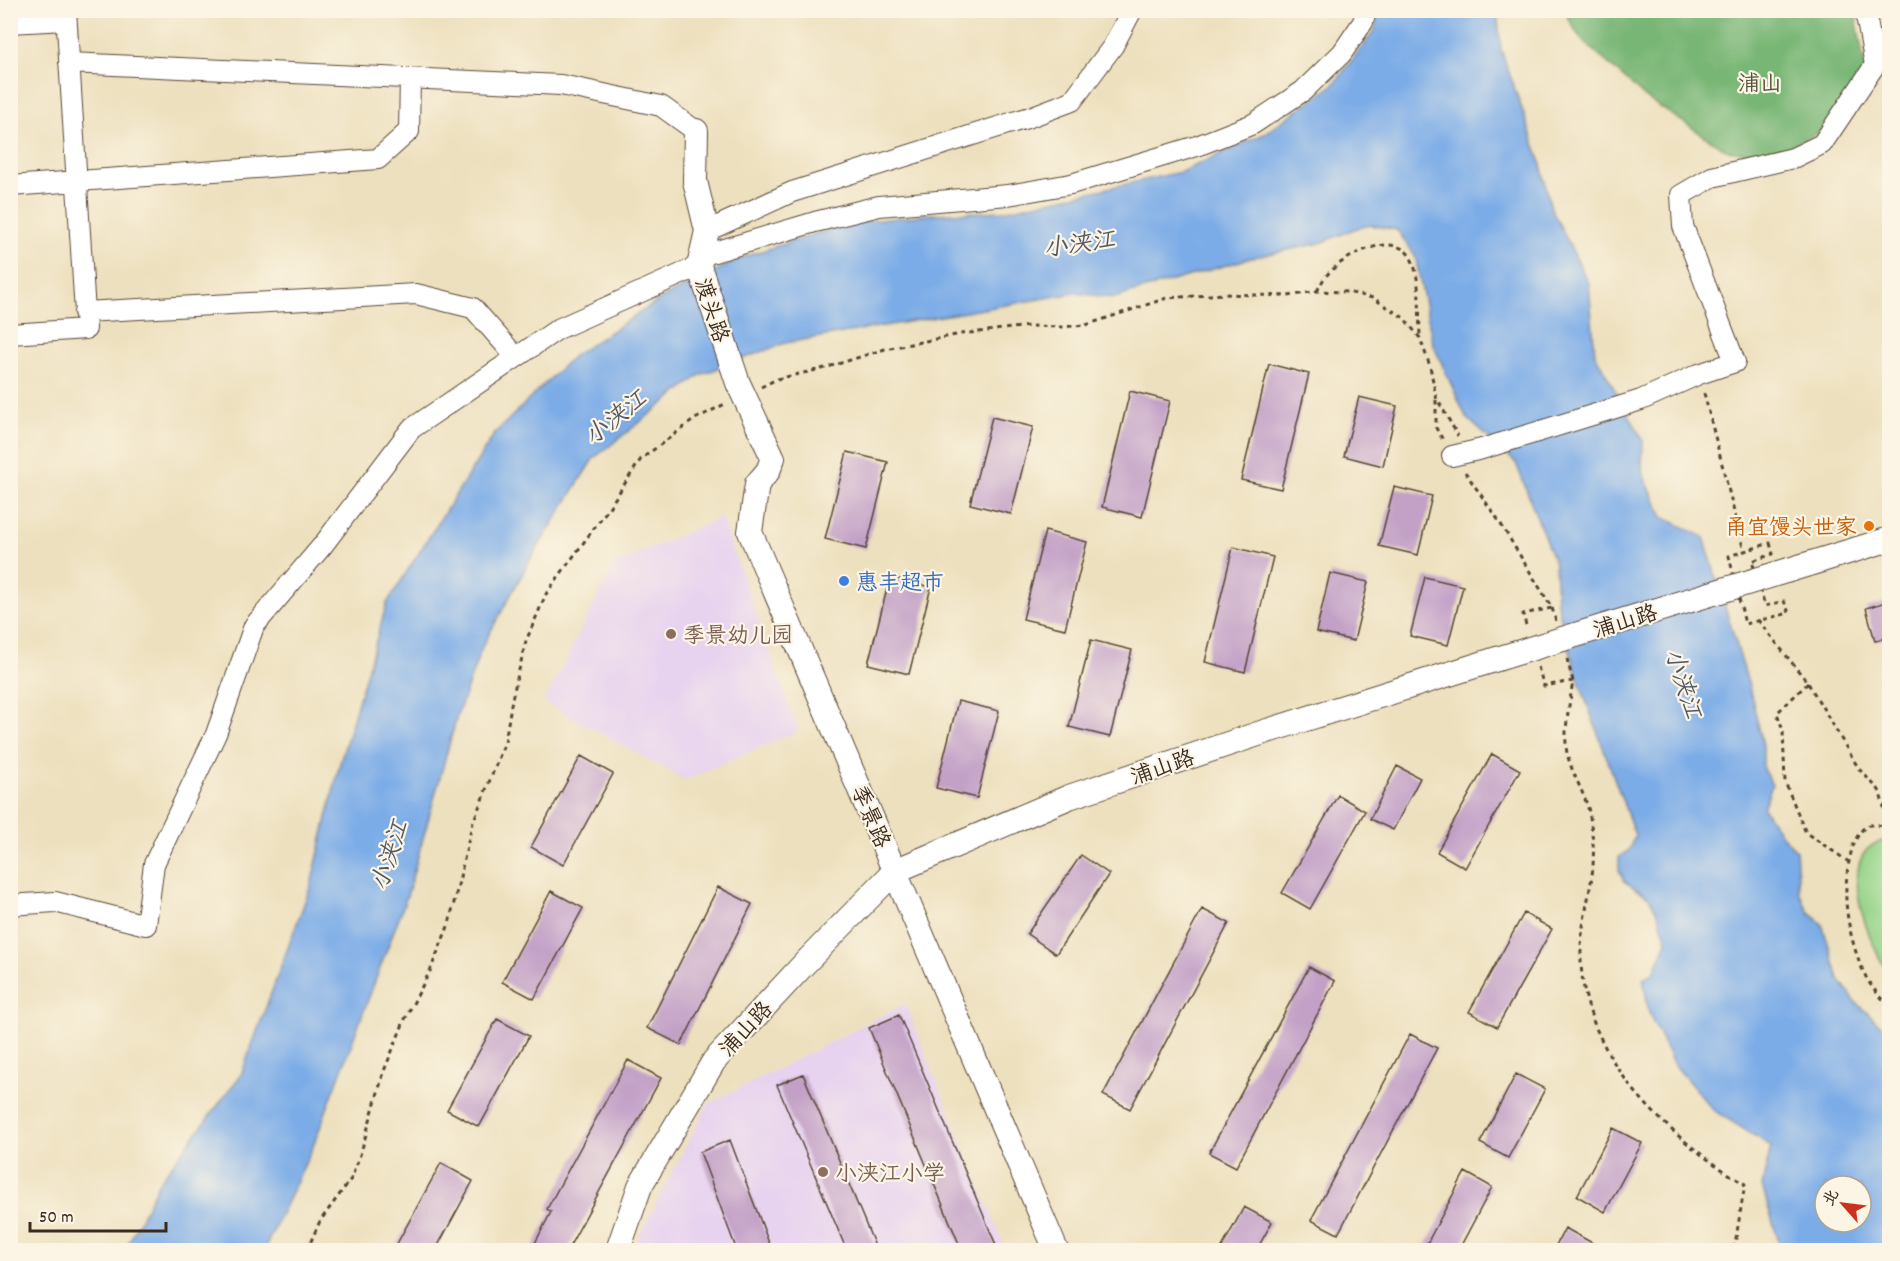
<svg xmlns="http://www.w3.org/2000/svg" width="1900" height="1261" font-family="Dekko,'LXGW WenKai TC',sans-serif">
<rect width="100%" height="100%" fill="#fcf5e5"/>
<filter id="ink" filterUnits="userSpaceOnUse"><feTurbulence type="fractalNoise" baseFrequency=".0167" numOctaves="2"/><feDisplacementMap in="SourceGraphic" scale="12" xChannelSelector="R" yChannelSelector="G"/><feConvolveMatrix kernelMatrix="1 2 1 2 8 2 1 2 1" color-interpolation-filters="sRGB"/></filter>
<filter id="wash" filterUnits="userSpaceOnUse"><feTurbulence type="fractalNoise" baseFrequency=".008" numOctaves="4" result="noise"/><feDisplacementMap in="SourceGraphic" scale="24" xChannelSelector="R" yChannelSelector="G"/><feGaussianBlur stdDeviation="1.35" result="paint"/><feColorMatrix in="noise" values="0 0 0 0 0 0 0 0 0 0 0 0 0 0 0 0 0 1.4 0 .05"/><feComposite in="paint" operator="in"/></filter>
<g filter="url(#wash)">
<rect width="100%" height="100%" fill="#ede0be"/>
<path fill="#e7d2ef" d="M721,517l77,214 -113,49 -141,-78 70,-137z
M905,1004l101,246h-371l2,-10 71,-136z"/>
<path fill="#95d489" stroke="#687f54" stroke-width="1.5" d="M1882,841h7v133c-19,-28 -57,-119 -7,-133z"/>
<path fill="#78b675" stroke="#5a704a" stroke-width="1.5" d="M1564,11h291l11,63 -42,56 -50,25 -48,-5 -80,-52 -66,-60z"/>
<path fill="#7cace7" stroke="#5c6b82" stroke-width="1.5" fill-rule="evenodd" d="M1378,11h119l4,39 39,110 11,48 38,76 6,70 48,86 -1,32 21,45 41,20 45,149 14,59v24l9,16 -9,23 17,25 16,17 3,42 10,20 13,12 17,55 15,21 27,26 8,16v208h-110l1,-4 -18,-60 9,-40 -58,-36 -40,-47 -24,-50 -6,-35 11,-5 13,-32 -8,-25 -10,-19 -24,-15 -6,-12v-13l10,-7 6,-15 -58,-159 -20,-72 -2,-40 -39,-101 -50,-46 -33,-73 -18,-89 -18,-25 -26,-5 -17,4 -33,14 -67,14 -140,41 -39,-5 -290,50 -85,32 -107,84 -60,96 -51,92 -25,69 -50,180 -95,253 -48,101h-139l34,-68 82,-107 70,-190 29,-122 47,-160 108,-170 78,-77 91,-59 82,-41 104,-33 82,-9 71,-3 178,-39 83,-38 70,-50 41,-54zM1825,1186h36v36h-36z"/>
<g id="blocks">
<path fill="#c3a1c7" d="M1269,364l40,10 -28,115 -40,-9z
M1130,391l40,10 -28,116 -40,-10z
M1359,397l38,9 -14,60 -39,-10z
M992,417l41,10 -22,87 -41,-10z
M847,452l41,10 -22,87 -41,-10z
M1394,487l38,9 -14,59 -39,-9z
M1045,531l42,11 -22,87 -42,-10z
M1233,547l40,10 -28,115 -40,-10z
M1330,573l38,9 -14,59 -38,-9z
M890,577l41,10 -22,87 -41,-10z
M1425,577l38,9 -15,59 -38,-9z
M1890,601v36l-15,4 -9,-33z
M1091,640l41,10 -22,87 -41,-10z
M958,701l41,10 -22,87 -41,-10z
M1492,754l28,16 -55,98 -28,-16z
M581,756l32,18 -50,91 -32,-18z
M1397,766l23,12 -27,52 -23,-11z
M1338,795l27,16 -55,98 -28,-16z
M1081,855l28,19 -53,80 -29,-20z
M718,887l34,17 -71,141 -34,-17z
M551,891l32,17 -49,91 -32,-17z
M1202,909l27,14 -99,186 -27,-14z
M1524,913l28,16 -55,98 -28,-15z
M1309,967l26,14 -99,186 -27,-14z
M899,1015l97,230 -12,6h-22l-93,-223z
M497,1019l32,17 -50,91 -32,-17z
M1410,1034l27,14 -99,186 -27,-14z
M628,1060l33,18 -94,173h-36l20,-39 -4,-3z
M803,1074l74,177h-30l-70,-166z
M1516,1074l29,15 -37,69 -28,-15z
M1613,1128l29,15 -37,69 -28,-16z
M730,1140l42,111h-35l-37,-99z
M441,1163l32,18 -38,70h-42z
M1465,1172l27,15 -34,64h-35z
M1244,1207l28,15 -16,29h-36z
M1565,1228l42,23h-54z"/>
</g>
</g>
<g filter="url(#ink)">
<use href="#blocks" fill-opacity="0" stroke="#564536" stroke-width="1.5"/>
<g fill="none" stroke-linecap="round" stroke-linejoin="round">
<g stroke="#564536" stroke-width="22">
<path id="minor" d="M10,23l56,-3
M69,63l492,22 100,21 35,25
M10,186l368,-27 31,-28 1,-53
M707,231l85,-39 238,-75 42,-16 41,-55 19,-36
M701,256l114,-34 64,-16 129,-11 63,-11 126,-38 56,-22 50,-33 39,-38 21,-31 3,-12
M84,312l332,-18 57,14 43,49
M10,334l76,-5 -20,-319
M1452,456l30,-7 159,-49 58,-26 36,-12 -52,-136 -2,-31 31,-18 81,-19 29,-14 53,-79 -10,-55
M10,905l45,-3 91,23 8,-61 62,-130 38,-108 69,-81 88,-116 147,-100 141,-63"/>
</g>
<g stroke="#564536" stroke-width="26">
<path id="tertiary" d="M696,131l-1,50 12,50 -8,35 39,117 35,75 -5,13 -11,13 -7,48 306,718
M1789,570l101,-31
M618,1250l22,-64 74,-125 91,-98 90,-92 174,-74 195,-65 233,-73"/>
</g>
<path stroke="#564536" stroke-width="3" stroke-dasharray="4.5 4.5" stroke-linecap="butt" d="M1317,291c3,-5 6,-12 10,-16 15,-18 68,-47 84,-17 10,19 8,57 9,79
M761,387l16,-8 48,-11 60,-19 76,-15 68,-8 33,1 24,-2 81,-27 57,-4 64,2 29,-5 30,1 26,6 31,20 16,20 10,28 6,31 22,39
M1704,393l40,158
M1436,400v28l7,12
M1465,472l34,49 53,87 -29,6 4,15
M1770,543l3,11 -21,7 13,45 19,-5 5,12 -44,11 -16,-68z
M1552,608l4,13
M1758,620l50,63 51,86 20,21 11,38
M1567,659l6,22
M1538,667l6,19 29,-5c-3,21 -11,56 -5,76 5,18 15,34 20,51 3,11 4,25 5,36 3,36 -11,69 -12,104 -4,104 83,187 164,236l-11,66
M1808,683l-31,30 6,17 2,52 21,51 43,29
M1890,828c-8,-2 -16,-5 -23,-2 -18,10 -22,55 -21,74 1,24 9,55 20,77 6,11 14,20 24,29
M307,1250l13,-29 31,-42 10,-27 23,-81 21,-52 25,-48 19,-47 23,-99 33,-83 7,-43 14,-58 20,-47 62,-85 33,-50 54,-40 30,-15"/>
<use href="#minor" stroke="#fff" stroke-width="20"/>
<use href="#tertiary" stroke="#fff" stroke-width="24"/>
<g stroke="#564536" stroke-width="26" stroke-linecap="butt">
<path id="tertiary-bridge" d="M1497,659l292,-89"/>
</g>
<use href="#tertiary-bridge" stroke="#fff" stroke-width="24"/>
</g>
</g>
<circle fill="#e8710a" stroke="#fcf5e5" stroke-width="2" cx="1869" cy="526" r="6"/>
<circle fill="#3f7fe0" stroke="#fcf5e5" stroke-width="2" cx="844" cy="581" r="6"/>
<g fill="#8d6e63" stroke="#fcf5e5" stroke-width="2">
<circle cx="671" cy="634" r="6"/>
<circle cx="823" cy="1172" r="6"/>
</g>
<g text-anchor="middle" stroke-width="4.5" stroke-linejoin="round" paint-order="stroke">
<g font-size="22" fill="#525439" stroke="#fcf5e5">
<text x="1760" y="90">浦山</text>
</g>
<g font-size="22" fill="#3b2a1e" stroke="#fcf5e5">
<text transform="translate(713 310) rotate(72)" y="8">渡头路</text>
<text transform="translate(1625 620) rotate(-17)" y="8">浦山路</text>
<text transform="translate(1162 766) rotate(-19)" y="8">浦山路</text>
<text transform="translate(872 816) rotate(67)" y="8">季景路</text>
<text transform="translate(745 1028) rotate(-47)" y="8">浦山路</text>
</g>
<g font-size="22" fill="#c56008" stroke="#fcf5e5" text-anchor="end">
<text x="1857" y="534">甬宜馒头世家</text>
</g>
<g font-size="22" fill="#366cbe" stroke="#fcf5e5" text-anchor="start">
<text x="856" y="589">惠丰超市</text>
</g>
<g font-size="22" fill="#785e54" stroke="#fcf5e5" text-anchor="start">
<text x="683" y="642">季景幼儿园</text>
<text x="835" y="1180">小浃江小学</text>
</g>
<g font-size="24" font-style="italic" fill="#525864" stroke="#fcf5e5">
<text transform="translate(1079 243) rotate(-8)" y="8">小浃江</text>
<text transform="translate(615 417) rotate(-39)" y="8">小浃江</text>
<text transform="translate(1684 683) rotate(72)" y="8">小浃江</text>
<text transform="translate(389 855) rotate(-72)" y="8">小浃江</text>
</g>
</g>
<rect width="1900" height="1261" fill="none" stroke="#fcf5e5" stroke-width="36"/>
<g transform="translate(1843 1204) rotate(298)"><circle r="28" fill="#fcf5e5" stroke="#afa495" stroke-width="1.5"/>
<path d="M0-4.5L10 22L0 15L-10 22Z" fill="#c8321e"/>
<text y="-9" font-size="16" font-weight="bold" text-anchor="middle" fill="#3b2a1e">北</text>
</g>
<path d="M30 1222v9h136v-9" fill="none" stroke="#3b2a1e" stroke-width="3"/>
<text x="39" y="1222" font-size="18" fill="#3b2a1e" stroke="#fcf5e5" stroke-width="4.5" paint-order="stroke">50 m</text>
</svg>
